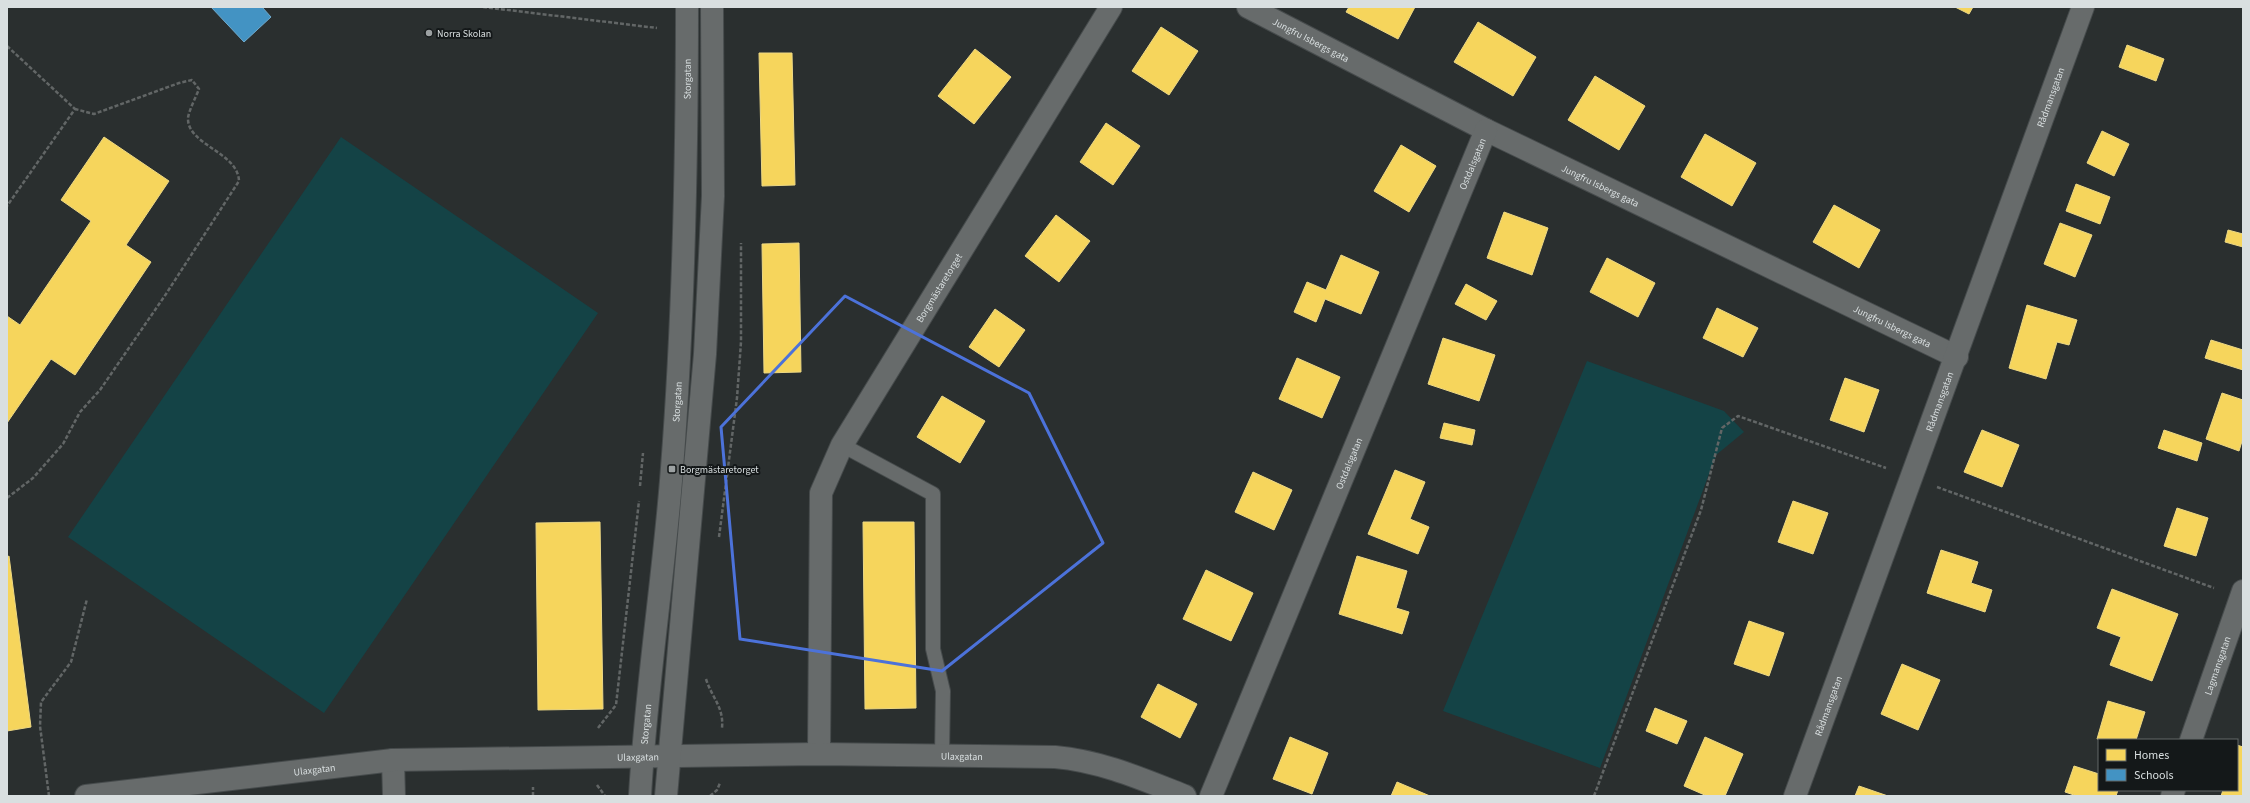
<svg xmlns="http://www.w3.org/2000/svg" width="2250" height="803" font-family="'Source Sans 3',sans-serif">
<rect width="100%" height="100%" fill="#2a2f2f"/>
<path fill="#144346" d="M341,137l257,176 -274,400 -256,-176z
M1587,361l137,50 20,21 -28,23 -116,313 -157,-57z"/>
<path fill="#f6d55c" stroke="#edd884" d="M1349,7h66l-17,32 -52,-27z
M1955,7h18l-4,7z
M1478,22l58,35 -23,39 -59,-34z
M1161,27l37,24 -29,44 -37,-24z
M2127,45l37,14 -8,22 -37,-14z
M975,49l36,28 -37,47 -36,-28z
M759,53h33l3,132 -33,1z
M1595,76l50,30 -26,44 -51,-30z
M1106,123l34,23 -27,39 -33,-23z
M2102,131l27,13 -15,32 -27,-13z
M1705,134l51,29 -24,43 -51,-29z
M104,137l65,44 -43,64 25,17 -76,113 -24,-16 -44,64v-107l13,9 71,-104 -30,-21z
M1401,145l35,21 -27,46 -35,-21z
M2076,184l34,13 -10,27 -34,-13z
M1834,205l46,25 -21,38 -46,-26z
M1504,212l44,16 -16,47 -45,-17z
M1056,215l34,26 -31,41 -34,-26z
M2060,223l32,12 -17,42 -31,-13z
M2228,230l15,4v13l-18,-5z
M799,243l2,129 -37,1 -2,-129z
M1341,255l38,17 -18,42 -36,-15 -9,23 -22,-10 13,-30 19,8z
M1607,258l48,25 -17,34 -48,-25z
M1466,284l31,17 -11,19 -31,-16z
M2027,305l50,15 -8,25 -12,-3 -11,37 -37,-11z
M1717,308l41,20 -15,29 -40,-19z
M995,309l30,21 -26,37 -30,-20z
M1443,338l52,17 -16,46 -51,-17z
M2211,340l32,10v20l-38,-12z
M1297,358l43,19 -18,41 -43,-19z
M1845,378l34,12 -15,42 -34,-12z
M2222,393l21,7v38l-4,13 -33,-12z
M942,396l43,25 -25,42 -43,-26z
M1444,423l31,7 -3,15 -32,-7z
M1982,430l37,15 -17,42 -38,-15z
M2164,430l38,13 -5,18 -39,-13z
M1395,470l30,12 -15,37 19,8 -11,27 -50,-20z
M1253,472l39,18 -18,40 -39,-18z
M1793,501l35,12 -15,41 -35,-12z
M2177,508l31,10 -12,38 -32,-10z
M600,522l3,187 -65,1 -2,-187z
M863,522h51l2,186 -51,1z
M1941,550l37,12 -7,21 21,7 -7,22 -58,-19z
M9,556l22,171 -24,4v-174z
M1357,556l50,15 -11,37 13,4 -7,22 -63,-20z
M1206,570l47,23 -22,48 -48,-22z
M2112,589l66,25 -26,67 -42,-16 11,-28 -24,-9z
M1749,621l35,12 -15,43 -35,-12z
M1902,664l38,16 -22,50 -37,-16z
M1158,684l39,20 -17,34 -39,-21z
M2108,701l37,11 -9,28 -39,-1z
M1655,708l32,13 -10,23 -31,-13z
M1290,737l38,16 -16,41 -39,-15z
M1705,737l38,17 -18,42h-18l-23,-10z
M2237,745l6,2v49h-22l2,-6h14z
M2074,766l25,8v16h19l-2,6h-39l-12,-4z
M1397,782l33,14h-39z
M1859,786l29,10h-33z"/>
<path fill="#4393c3" stroke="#70aacc" d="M211,7h51l9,10 -27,25z"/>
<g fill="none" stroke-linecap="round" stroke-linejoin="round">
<g stroke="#464b4c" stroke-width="16">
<path id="lane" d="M842,445l91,49v155l10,42 -1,64"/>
</g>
<g stroke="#464b4c" stroke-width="24">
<g id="street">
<path id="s1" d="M1248,7l238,123 471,227"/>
<path id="s2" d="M2191,740l52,-149"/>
<path id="s3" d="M819,754l2,-261 21,-48 269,-438"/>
<path d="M393,760l1,36"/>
<path id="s4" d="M86,796l307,-36 426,-6 236,3c46,4 87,22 130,39"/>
<path id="s5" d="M1211,796l275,-666"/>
<path id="s6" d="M1795,796l288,-789"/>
<path d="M2172,796l2,-6"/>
</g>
</g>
<g stroke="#464b4c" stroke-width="24">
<g id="secondary">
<path id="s7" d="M640,796c6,-110 24,-219 32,-328 12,-154 15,-307 15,-461"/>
<path d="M666,796l39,-442 8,-158 -1,-189"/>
</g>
</g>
<path stroke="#626666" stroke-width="2.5" stroke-dasharray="4 2" stroke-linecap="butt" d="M483,7l174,21
M7,46l68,63 -68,97
M640,486l3,-33
M1937,487l277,101
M7,498l26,-20 30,-34 17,-32 20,-22 66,-96 73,-113c-1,-29 -52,-36 -51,-63 1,-8 8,-21 11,-29l-7,-9 -13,3 -85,31 -19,-5
M719,537l18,-139 4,-56v-99
M706,679c6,19 18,28 16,49
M598,728l18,-23 23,-204
M597,785l8,11
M49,796l-9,-70 1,-24 30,-40 16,-63
M533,796v-9
M710,796l7,-6 3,-7
M1594,796l107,-286 21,-82 16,-12 148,52"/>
<use href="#lane" stroke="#676b6b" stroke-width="14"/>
<use href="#street" stroke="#676b6b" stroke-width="22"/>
<use href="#secondary" stroke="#676b6b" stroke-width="22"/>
</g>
<path fill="none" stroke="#4c72da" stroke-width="3" stroke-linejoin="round" d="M845,296l184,97 74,150 -161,128 -202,-32 -19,-212z"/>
<g fill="#9ca1a2" stroke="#141819" stroke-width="1.5">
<circle cx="429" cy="33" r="4"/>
<rect x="668" y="465" width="8" height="8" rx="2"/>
</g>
<g text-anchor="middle" stroke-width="4" stroke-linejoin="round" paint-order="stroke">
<g font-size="10" fill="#d9dfe0" stroke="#141819" text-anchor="start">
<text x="437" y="37">Norra Skolan</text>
<text x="680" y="473">Borgmästaretorget</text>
</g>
<g font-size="10" fill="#d9dfe0" stroke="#141819">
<text dy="4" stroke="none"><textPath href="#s1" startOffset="71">Jungfru Isbergs gata</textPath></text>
<text dy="4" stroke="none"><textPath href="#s7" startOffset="719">Storgatan</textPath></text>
<text dy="4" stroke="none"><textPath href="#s6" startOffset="744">Rådmansgatan</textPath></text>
<text dy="4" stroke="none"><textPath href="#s5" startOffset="684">Ostdalsgatan</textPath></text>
<text dy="4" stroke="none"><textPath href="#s1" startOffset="395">Jungfru Isbergs gata</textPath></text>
<text dy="4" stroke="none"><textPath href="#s3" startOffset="498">Borgmästaretorget</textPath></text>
<text dy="4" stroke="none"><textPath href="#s1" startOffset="719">Jungfru Isbergs gata</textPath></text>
<text dy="4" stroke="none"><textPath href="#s7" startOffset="396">Storgatan</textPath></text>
<text dy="4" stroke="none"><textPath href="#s6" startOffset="420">Rådmansgatan</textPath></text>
<text dy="4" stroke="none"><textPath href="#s5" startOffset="360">Ostdalsgatan</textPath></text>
<text dy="4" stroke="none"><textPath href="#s2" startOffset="79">Lagmansgatan</textPath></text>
<text dy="4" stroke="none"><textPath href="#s6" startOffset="96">Rådmansgatan</textPath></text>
<text dy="4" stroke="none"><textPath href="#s7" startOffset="72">Storgatan</textPath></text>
<text dy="4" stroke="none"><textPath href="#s4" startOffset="878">Ulaxgatan</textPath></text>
<text dy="4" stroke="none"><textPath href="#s4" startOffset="554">Ulaxgatan</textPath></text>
<text dy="4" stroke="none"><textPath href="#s4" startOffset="230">Ulaxgatan</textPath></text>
</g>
</g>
<rect width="2250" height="803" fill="none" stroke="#d9dfe0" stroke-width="16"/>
<rect x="2098" y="739" width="140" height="52" fill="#141819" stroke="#636869"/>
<rect x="2106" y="749" width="20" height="12" fill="#f6d55c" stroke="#636869"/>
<text x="2134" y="759" font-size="12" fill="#d9dfe0">Homes</text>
<rect x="2106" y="769" width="20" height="12" fill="#4393c3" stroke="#636869"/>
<text x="2134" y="779" font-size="12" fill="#d9dfe0">Schools</text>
</svg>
